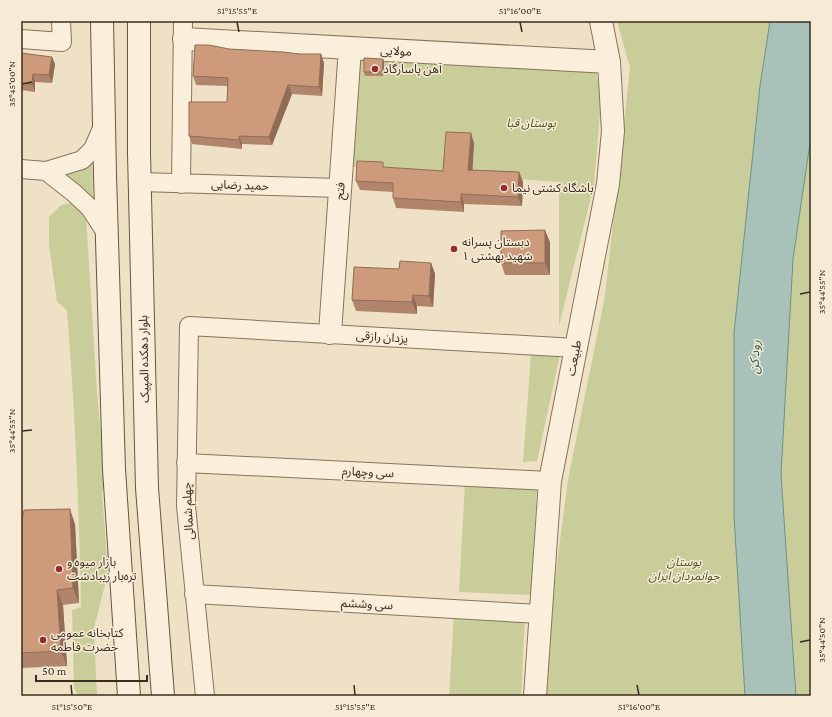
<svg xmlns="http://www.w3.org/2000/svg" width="832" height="717" font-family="'Crimson Pro','Noto Sans Arabic',serif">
<rect width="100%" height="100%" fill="#efe1c6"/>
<path fill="#c9cd9a" d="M617,21h194v675h-265l4,-80 18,-136 37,-184 25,-228z
M356,56l240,13 5,32 -7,84 -35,141v-144l-206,-15z
M92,156l1,44 -7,-8 -28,-18z
M71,203l9,3 6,11 11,175 9,94 -4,6 6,81 -14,55 3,68h-19l-4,-8 -2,-78 9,-3c-2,-99 -6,-198 -14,-297l-10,-8 -8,-57v-28l12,-12z
M531,354l29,1 -23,106 -14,1z
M465,483l72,4 -6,108 -72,-3z
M454,614l71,4 -4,78h-72z"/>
<path fill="#a8c2b9" stroke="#6e9187" d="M770,21h41v115l-18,123 -12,215 15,222h-51l-11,-180v-183l26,-247z"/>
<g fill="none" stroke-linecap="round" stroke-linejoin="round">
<g stroke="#8a735b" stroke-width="20">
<path id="minor" d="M21,39l41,3 -1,-21
M21,169l25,2 36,-11 11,-11 10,-23
M46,171l28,22 16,15 17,26
M140,182l200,6
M181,184l2,-163
M186,463l364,18
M194,594l346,20
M205,696l-19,-190 3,-180 387,22"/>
</g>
<g stroke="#8a735b" stroke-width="24">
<path id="tertiary" d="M184,39l425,23
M330,333l20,-285
M535,696l15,-215 58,-297 5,-53 -4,-69 -8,-41"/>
</g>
<g stroke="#6c543f" stroke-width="24">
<path id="secondary" d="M102,21l3,154 9,294 15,227
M139,21v132l8,335 16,208"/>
</g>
<use href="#minor" stroke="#f9efda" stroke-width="18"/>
<use href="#tertiary" stroke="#f9efda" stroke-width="22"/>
<use href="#secondary" stroke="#f9efda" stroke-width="22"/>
</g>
<path fill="#b0856b" d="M229,49l71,5h21l3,9 -2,33 -30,-2 -20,51 -30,-1v5l-50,-5 -3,-8 38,-34 1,-16 -32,-1 -3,-9z
M21,53l31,4 3,7 -3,19 -17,-1v10l-14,-2z
M383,59l1,4 -1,13h-18l-1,-4z
M474,143l-2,27 47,2 4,10 -1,24 -58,-2v8l-68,-4 -3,-10v-6l-33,-2 -4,-9 29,-13 58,3z
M550,242v33h-45l-4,-12z
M431,263l4,11 -2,33 -16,-1v8l-61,-3 -4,-11z
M21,524h54l4,79 -16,2 4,61 -46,2z"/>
<path fill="#906c57" d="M321,54l3,9 -2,33 -3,-9z
M52,57l3,7 -3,19 -3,-8z
M383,59l1,4 -1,13 -1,-4z
M33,74l2,8v10l-3,-8z
M288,85l4,9 -20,51 -3,-8z
M471,133l3,10 -2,37 -4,-10z
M239,136l3,8v5l-3,-9z
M519,172l4,10 -1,24 -4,-9z
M461,194l3,10v8l-3,-10z
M545,230l5,12v33l-5,-12z
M431,263l4,11 -2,33 -4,-11z
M413,295l4,11v8l-5,-12z
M70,509l5,15 4,79 -6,-15z
M57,590l6,15 4,61 -6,-15z"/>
<path fill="#cd9b7c" stroke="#906c57" d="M195,45h14l20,4 54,3 17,2h21l-2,33 -31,-2 -19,52 -30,-1v4l-50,-4v-34h38l1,-24 -35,-2z
M21,53l31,4 -3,18 -16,-1 -1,10 -11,-1z
M364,58l19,1 -1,13h-18z
M446,132l25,1 -3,37 51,2 -1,25 -57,-3v8l-68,-4v-15l-37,-2 1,-20 26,1v5l60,4z
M545,230v33h-44v-32z
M400,261l31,2 -2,33 -16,-1 -1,7 -60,-2 2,-33 45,2z
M70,509l3,79 -16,2 4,61 -40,2v-129l3,-14z"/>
<path fill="none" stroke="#3b2c1f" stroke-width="1.5" d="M237,22l2,10M520,22l2,10M22,84l10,-2M800,294l10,-2M22,431l10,-1M800,642l10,-2M71,685l1,10M354,685l1,10M637,685l2,10"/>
<g fill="#9a2b30" stroke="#f6ecd6" stroke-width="1.5">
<circle cx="375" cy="69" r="4"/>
<circle cx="504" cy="188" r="4"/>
<circle cx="454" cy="249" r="4"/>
<circle cx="59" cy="569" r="4"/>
<circle cx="43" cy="640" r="4"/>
</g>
<g text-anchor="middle" stroke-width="3" stroke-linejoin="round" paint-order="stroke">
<g font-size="12" fill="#3b2c1f" stroke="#f6ecd6">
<text transform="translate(396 51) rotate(3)" y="4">مولایی</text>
<text transform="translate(240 185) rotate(2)" y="4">حمید رضایی</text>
<text transform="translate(340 191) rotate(-86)" y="4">فتح</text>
<text transform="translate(382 337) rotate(4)" y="4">یزدان رازقی</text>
<text transform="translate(574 358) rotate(-79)" y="4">طبیعت</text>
<text transform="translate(144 359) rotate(-91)" y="4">بلوار دهکده المپیک</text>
<text transform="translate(368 472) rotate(3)" y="4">سی وچهارم</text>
<text transform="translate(188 511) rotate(-93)" y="4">چهلم شمالی</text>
<text transform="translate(367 604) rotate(3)" y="4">سی وششم</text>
</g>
<g font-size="12" fill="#3b2c1f" stroke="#f6ecd6" text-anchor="start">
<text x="383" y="73">آهن پاسارگاد</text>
<text x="512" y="192">باشگاه کشتی نیما</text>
<text x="462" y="246">دبستان پسرانه<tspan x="462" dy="14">شهید بهشتی ۱</tspan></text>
<text x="67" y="566">بازار میوه و<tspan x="67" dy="14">تره‌بار زیبادشت</tspan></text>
<text x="51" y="637">کتابخانه عمومی<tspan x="51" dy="14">حضرت فاطمه</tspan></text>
</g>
<g font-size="12" font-style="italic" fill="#4c5726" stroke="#f6ecd6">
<text x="531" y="127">بوستان قبا</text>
<text x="684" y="566">بوستان<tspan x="684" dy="14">جوانمردان ایران</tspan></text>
</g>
<g font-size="13" font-style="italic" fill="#2f5a56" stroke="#f6ecd6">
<text transform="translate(754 357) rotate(-88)" y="5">رود کن</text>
</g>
</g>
<rect width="832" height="717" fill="none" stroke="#f6ecd6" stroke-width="44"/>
<path d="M36 675v6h111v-6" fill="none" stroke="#3b2c1f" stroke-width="2"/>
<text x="42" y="675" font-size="12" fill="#3b2c1f" stroke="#f6ecd6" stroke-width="3" paint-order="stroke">50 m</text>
<rect x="22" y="22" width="788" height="673" fill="none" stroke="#3b2c1f" stroke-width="1.5"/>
<g font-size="10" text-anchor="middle" fill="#3b2c1f">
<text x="237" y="14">51°15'55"E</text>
<text x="520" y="14">51°16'00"E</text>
<text transform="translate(11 84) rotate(-90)" y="4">35°45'00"N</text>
<text transform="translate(821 292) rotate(-90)" y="4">35°44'55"N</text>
<text transform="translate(11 431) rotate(-90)" y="4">35°44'55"N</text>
<text transform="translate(821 640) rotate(-90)" y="4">35°44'50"N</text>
<text x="72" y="710">51°15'50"E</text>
<text x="355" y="710">51°15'55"E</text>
<text x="639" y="710">51°16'00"E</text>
</g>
</svg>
